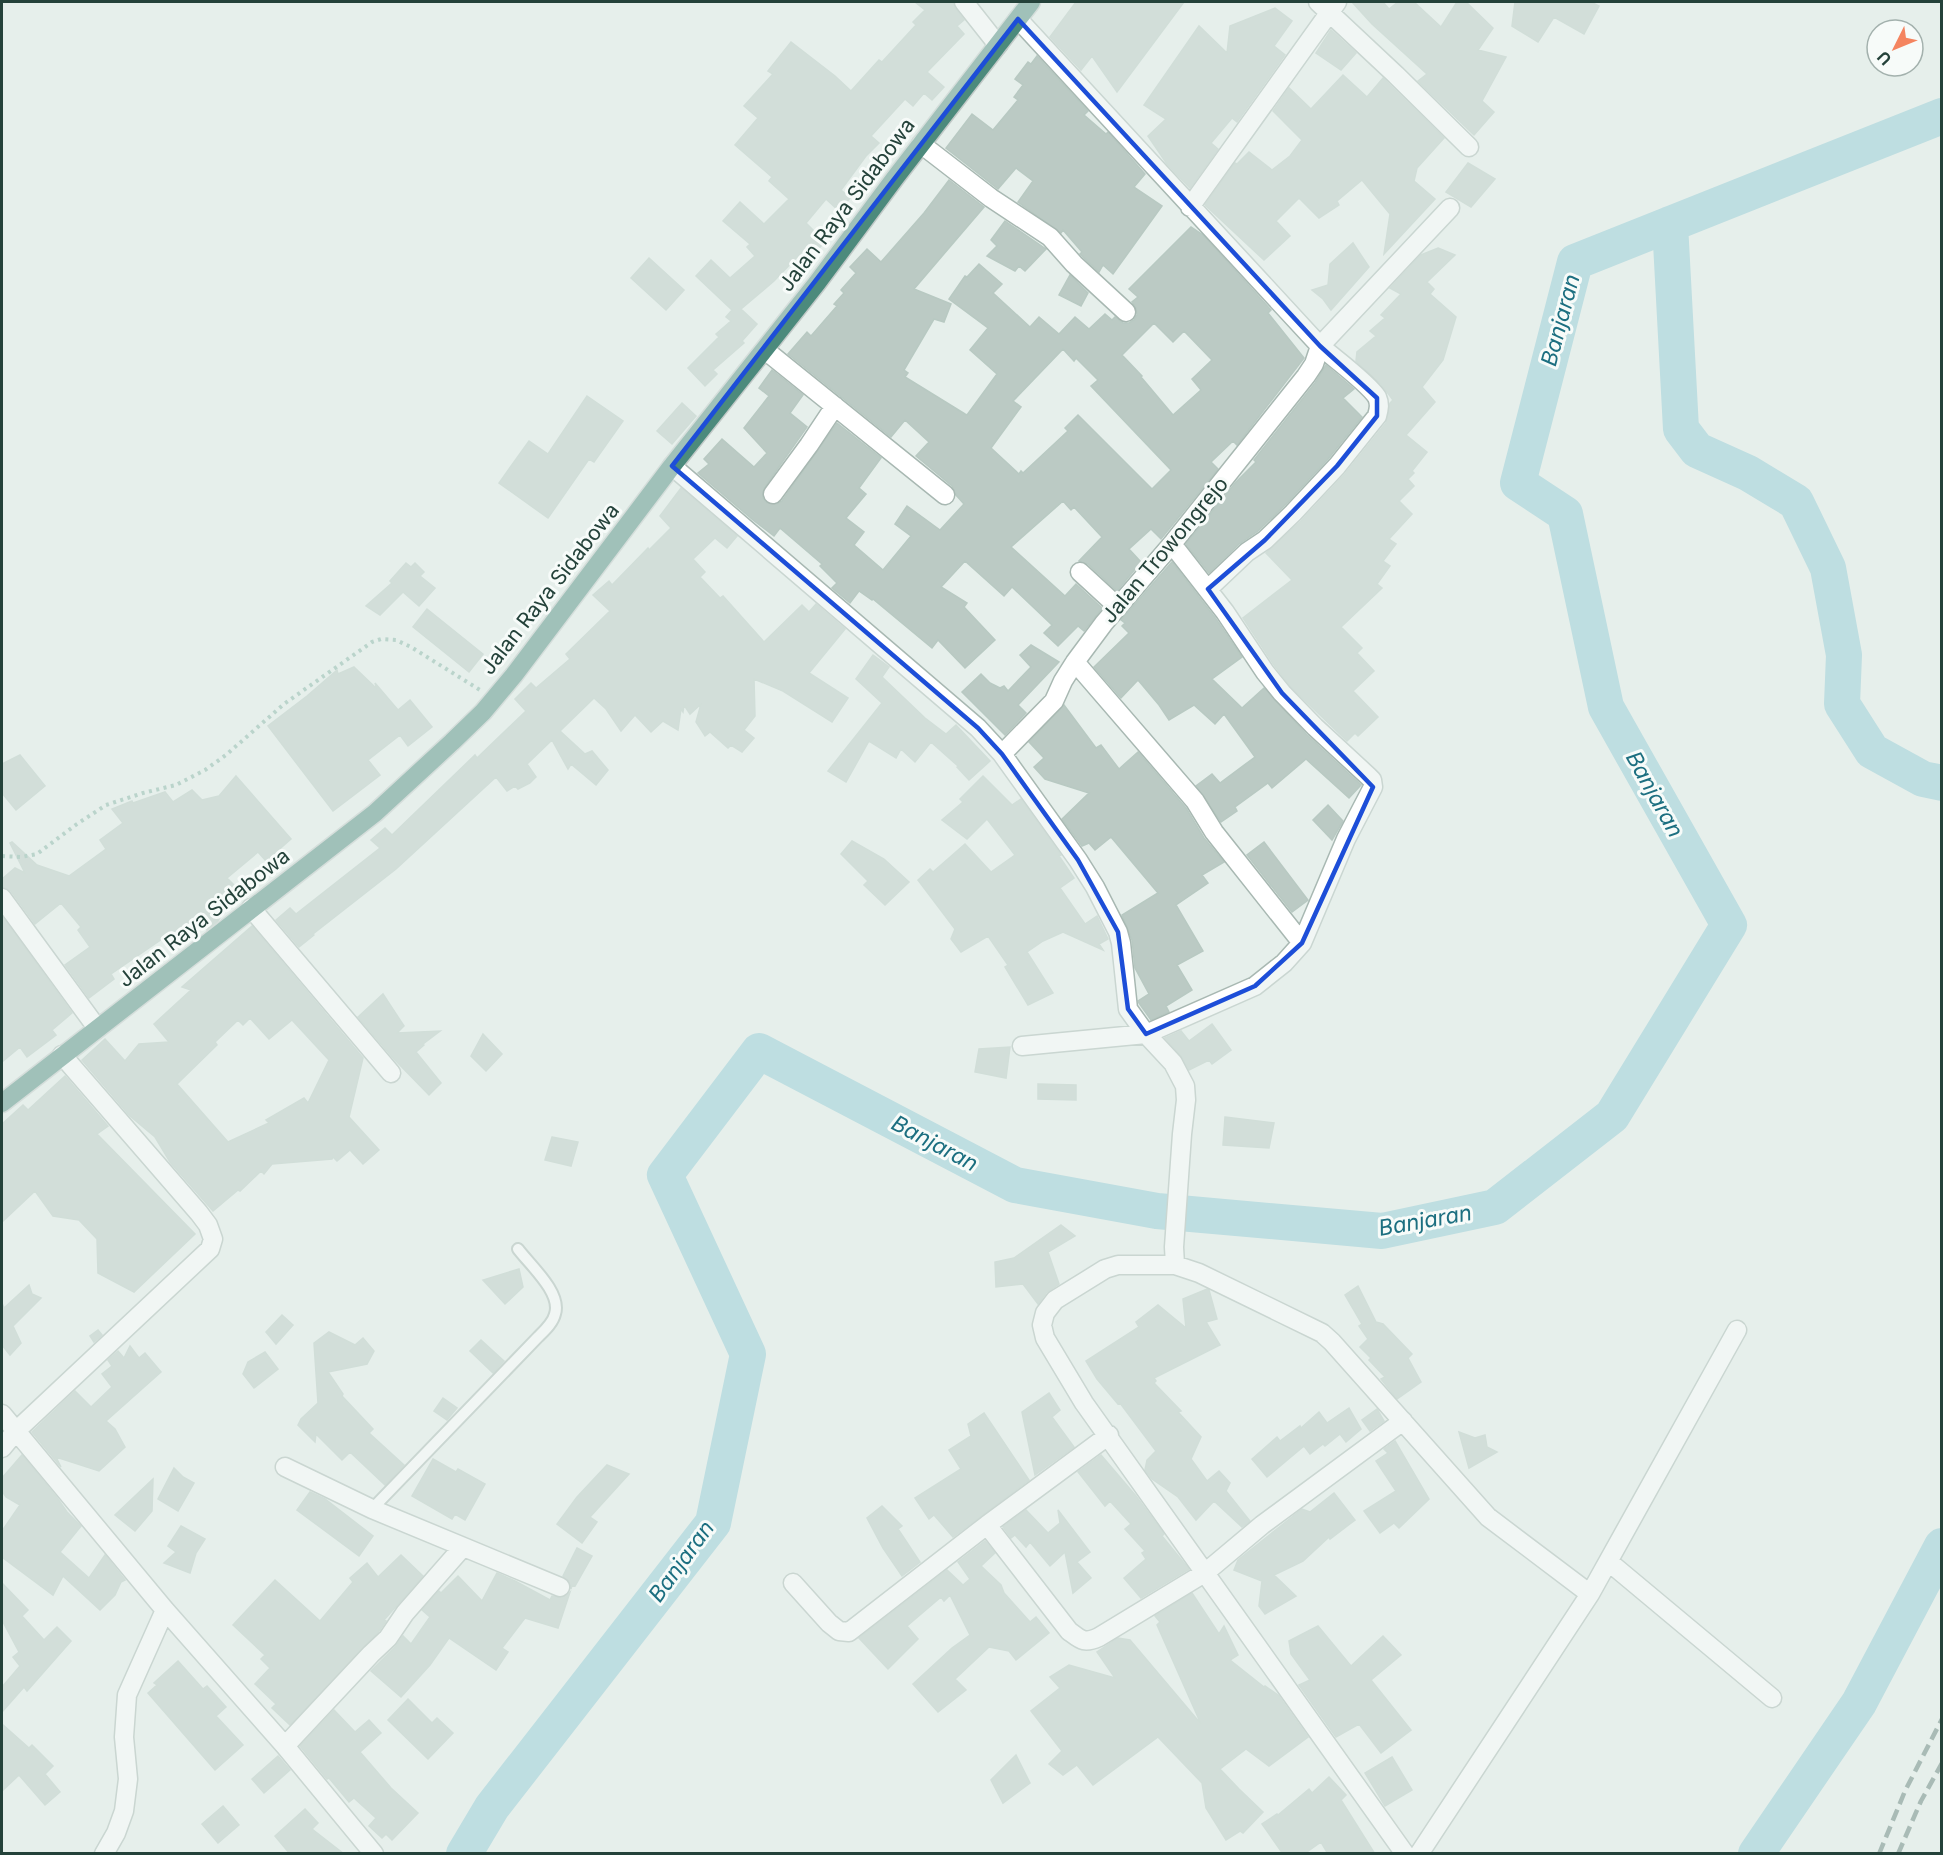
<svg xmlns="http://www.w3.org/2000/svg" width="1943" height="1855" font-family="Inter,sans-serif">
<rect width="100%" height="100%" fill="#e6efeb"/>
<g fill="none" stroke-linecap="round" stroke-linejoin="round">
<path stroke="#8ec9d4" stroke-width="36" d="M1670,224l11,205 16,21 51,23 48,29 32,66 16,87 -2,49 30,47 51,28 19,4
M464,1854l28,-47 221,-284 35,-169 -83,-179 94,-124 256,134 142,26 225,20 113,-24 117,-91 117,-191 -123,-218 -41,-193 -47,-31 57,-221 367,-146
M1756,1854l103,-151 83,-157"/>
</g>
<path fill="#bbcac4" stroke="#b8c9c2" stroke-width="1.5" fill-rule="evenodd" d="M915,2h38l2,6 9,12 -7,6 7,8 -37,38 17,15 -12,13 -8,-7 -11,13 -8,-7 -34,37 8,7 -13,13 -25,34 9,8 -11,13 -13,-12 -20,24 19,19 -16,16 -7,-6 -28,29 -33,28 16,15 -15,17 2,2 -31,27 4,4 -12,12 -17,-18 31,-31 -3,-3 15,-13 -5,-4 6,-7 -36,-34 15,-16 19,18 25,-22 -8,-9 3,-3 -27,-23 17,-19 24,22 25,-25 -20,-18 3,-4 -37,-32 23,-27 -14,-12 29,-32 -5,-3 23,-29 44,34 16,15 28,-31 3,2 34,-37 -3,-3 12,-12z
M1076,2h108l-67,90 -25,-36 -11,14 -31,-33z
M1352,2h31l6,7 9,-7h16l27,25 16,-25h9l27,26 -15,22 28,7 -24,44 12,11 -20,23 -56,-54 9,-7 -55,-50z
M1515,2h76l8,4 -15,28 -30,-17 -16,25 -26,-16z
M1275,8l17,13 -18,25 11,9 -48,67 -5,-4 -21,25 7,6 -28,39 -23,-24 -19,-28 18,-17 -22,-14 55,-79 28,27 3,-27z
M1331,30l25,23 -15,17 -25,-17z
M1037,56l51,55 -4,4 22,19 2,-2 37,42 -11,13 28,19 -49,68 -10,-9 -4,7 -19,-18 2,-2 -19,-22 -2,3 -43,-31 15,-21 -17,-13 -18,21 -52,-41 26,-34 21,16 25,-30 -4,-3 9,-12 -8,-6 13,-17 3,2z
M1343,75l24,22 16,-19 61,60 -27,30 -3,13 21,18 -51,55 6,-40 -28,-34 -25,21 2,4 -20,13 -20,-20 -23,23 14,15 -26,24 -59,-55 30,-42 2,1 12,-12 23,18 18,-14 12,-16 -29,-29 16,-23 22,21z
M1468,163l27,16 -24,28 -25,-15z
M949,180l35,27 -70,82 37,15 -7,18 -10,-3 -30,51 4,3 -3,4 60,37 2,1 30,-41 -27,-24 18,-22 -39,-29 16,-23 2,1 12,-13 23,20 -9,9 37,34 9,-10 20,17 16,-17 14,12 16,-15 7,6 3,-3 8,6h6l5,-3 3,-5 -1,-7 -4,-6 6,-5 -9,-8 62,-62 12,8 68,75 -3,3 36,45 -67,87 -4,-4 -22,21 7,7 -57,70 -10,-10 -22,20 12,13 -24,29 -29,-27 -9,-3 23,-24 -28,-30 -3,3 -8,-9 -52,46 54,49 11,-12 26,24 -18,23 -6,-5 -20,20 -14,-13 8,-8 -40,-38 -8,9 -39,-35 -24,26 26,16 -3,4 31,33 -30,28 -27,-28 -6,8 -59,-49 -1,1 -13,-9 -9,12 -18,-15 5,-5 -17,-17 2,-2 -42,-36 -6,8 -21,-16 -55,-47 11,-9 -5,-5 18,-20 32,28 13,-14 -23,-25 25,-32 -10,-8 13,-18 31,25 -13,18 17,14 -43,61 -1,10 4,5 10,1 5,-3 55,-78 44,35 -22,30 7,6 -20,24 18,14 -10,13 29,25 28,-34 -16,-12 12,-18 33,24 24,-26 -8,-9 -4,-9 -36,-30 13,-14 -24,-22 -14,17 -103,-83 19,-22 4,4 26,-30 -3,-2 10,-11 -3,-3 15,-17 -6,-6 17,-18 14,13 43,-49zM1154,323l19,19 11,-11 28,29 -20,19 9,11 -28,25 -32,-38 1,-1 -20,-21zM1063,349l11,12 2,-3 22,22 -7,6 80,84 -19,19 -74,-74 -13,13 3,3 -45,42 -2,-2 -2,3 -28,-26 30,-41 -8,-6z
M1005,221l41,28 -21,22 -6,-5 -4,5 -28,-15 10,-10 -6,-6z
M1353,243l16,24 -38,43 -8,-11 -11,-9 16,-5 2,-21z
M1438,248l17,7 -28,27 7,7 -4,5 26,23 -13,43 -21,27 13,15 -29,33 21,17 -15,19 2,2 -6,6 6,7 -15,15 13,13 -23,25 7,5 -13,17 7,5 -13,18 5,4 -41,39 21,21 -5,5 17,18 -21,20 25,26 -20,19 -3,-3 -8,8 -57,-55 -16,-21 -31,-47 49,-38 -26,-27 35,-32 44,-47 41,-51 4,-20 3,-3 -12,-16 -25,-23 1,-9 19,-16 -6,-5 15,-13 -4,-3 20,-21 -11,-6 31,-33z
M649,258l35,32 -18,20 -35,-32z
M1070,275l18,18 -7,13 -22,-11z
M1326,365l28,24 -11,9 19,19 -34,42 -43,46 -27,26 -19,13 -30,29 -23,-29 50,-62 20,-20 -2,-2 61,-77z
M587,396l36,25 -29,41 -5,-3 -41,59 -49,-35 30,-42 19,13z
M682,403l14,13 -24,28 -15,-13z
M681,488l56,48 -10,12 -12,-10 -22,21 12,13 -5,5 20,21 3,-2 41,46 38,-37 7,7 7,-8 29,25 -36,44 39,25 -16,24 -49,-31 -29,-12 1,37 -11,14 10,8 -12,14 -11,-7 -3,3 -18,-16 -5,4 -9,-14 5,-18 -11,10 -6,-9 -1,7 -2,-3 -3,21 -15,-9 -12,11 -16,-17 -14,16 -15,-22 -12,-11 -34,33 25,23 7,-3 16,19 -12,15 -25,-21 -3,5 -16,-29 -25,24 9,13 -6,6 -12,6 -3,-3 -8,5 -11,-14 -100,92 -83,65 1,1 -15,12 -23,-27 14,-12 6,6 84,-66 -9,-8 14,-12 7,7 83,-80 2,3 49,-47 -11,-12 16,-16 5,5 34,-29 -4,-5 44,-43 -17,-16 16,-14 3,4 36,-37 1,2 22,-22 -11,-12z
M1172,562l44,57 26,38 -30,22 30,29 22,-20 43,47 54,50 -12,13 -43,-39 -34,29 -4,-5 -33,24 2,4 -16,11 -25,-36 16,-12 8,9 35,-26 -31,-43 -9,10 -21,-19 -25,15 -10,-15 -21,-25 -17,18 -27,-31 35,-34 -7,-7 3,-3 -4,-3z
M406,563l5,4 4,-4 9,9 -4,4 15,12 -16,18 -16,-14 -23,23 -14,-9 26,-23 -2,-2z
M427,609l56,45 -14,18 -56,-45z
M1031,645l28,17 -41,43 8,8 -21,22 -43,-43 19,-18 9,9 10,5 4,-2 4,5 23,-24 -11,-12z
M873,655l16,12 -7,10 43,41 21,16 10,-9 34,36 -21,19 -12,-13 1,-1 -27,-24 -16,20 -14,-13 -5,9 -27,-17 -23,41 -18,-11 54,-68 -26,-24z
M354,667l23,22 -2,-6 23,27 12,-10 22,27 -24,19 -8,-11 -32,25 12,15 -47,36 -65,-85 39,-30 30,-26 1,4z
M1064,705l32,43 5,-3 18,24 19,-17 48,56 18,30 20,24 -22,13 6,8 -32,22 27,46 -26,14 15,25 -26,16 3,6 -18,8 -12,-17 -1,-2 11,-7 -14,-26 -3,-28 -10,-25 36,-22 -47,-56 -16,13 -6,-7 -7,3 -20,-27 27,-26 -44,-14 -11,-12 10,-9 -15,-16z
M20,755l25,31 -29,24 -14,-17v-29z
M236,776l55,63 -25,22 -8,-9 -31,26 11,11 -23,20 7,5 -4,7 -11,9 -10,-11 -24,27 -5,-11 -57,39 3,5 -25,19 -24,-33 25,-18 -12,-17 3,-3 -20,-24 -26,21 -24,-33 -9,-4v-8l13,-11 10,5 -15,-30 2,-1 25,23 32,11 37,-27 -6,-9 23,-17 -11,-14 20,-8 1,2 32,-11 8,10 19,-12 10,10 17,-4z
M983,776l29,29 9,-6 40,56 -2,1 15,22 -14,10 25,36 12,-8 11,23 -9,5 4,6 -40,-18 -20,9 -16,11 26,41 -25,12 -23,-38 3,-2 -20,-29 -27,16 -10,-13 4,-10 -37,-49 12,-11 3,3 32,-28 26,28 24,-17 -28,-36 -20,20 -25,-19 21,-18 -3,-3z
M1328,805l15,16 -11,19 -19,-20z
M852,841l32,18 25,23 -24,23 -21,-20 4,-4 -27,-27z
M1264,842l44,58 -16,12 -45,-57z
M2,916l70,97 -20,17 4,5 -29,22 -7,-10 -18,15z
M252,926l111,132 -14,59 30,33 -16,14 -13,-14 -13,11 -4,-4 -1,2 -60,5 -8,10 -3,-3 -21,20 -2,-1 -25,21 -43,-49 -15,-25 -25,-21 -48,-56 23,-21 20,22 14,-17 30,-2 -15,-18 37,-34 -9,-3zM250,1018l19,21 23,-19 37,40 -21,43 -4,-5 -38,22 3,3 -41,19 -51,-58 40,-39 -2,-3 23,-22 5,5z
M383,994l21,32 -7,7 43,-2 -17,13 1,1 -8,7 25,31 -12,12 -35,-36 -36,-42z
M1212,1024l19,26 -19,14 -3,-4 -20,10 -8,-14 -16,-18 16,-7 8,10z
M483,1034l19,20 -16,17 -15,-15z
M1010,1047l-4,31 -31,-6 4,-23z
M65,1076l43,50 -11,8 98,100 -61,58 -36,-19 -1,-34 -18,-19 -26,-4 -18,-25 -33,31v-98l21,-19 5,5z
M1038,1084l38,1v15l-38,-1z
M1225,1117l49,6 -5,25 -46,-3z
M552,1137l26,5 -7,24 -26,-6z
M1061,1225l14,11 -27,16 11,32 -13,9 -8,11 -15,-20 -27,3 -1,-25 19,-4z
M519,1269l4,18 -18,17 -22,-24z
M29,1285l3,9 9,4 -28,28 8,17 -11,12 -8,-10v-42l2,5z
M1358,1286l18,36 7,2 29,30 -4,4 13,24 -24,17 -16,-20 4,-2 -16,-17 2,-2 -11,-11 8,-8 -9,-13 3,-2 -17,-29z
M1207,1289l2,1 8,29 -11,3 14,23 -66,33 2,3 -2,2 27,28 -3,1 23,25 -10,22 16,22 12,-10 11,12 -4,8 24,30 -8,6 -28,-26 -18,19 -18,-23 -26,-18 -7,-9 2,-10 9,-9 -36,-48 -2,1 -21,-25 -11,-18 53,-34 -3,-5 22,-17 28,23 -3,-29z
M282,1315l11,10 -17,19 -10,-12z
M98,1330l4,5 -8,7 -4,-6z
M329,1332l26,13 8,-7 11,13 -7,13 -39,8 15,22 -1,2 31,33 -4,4 35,32 -19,20 -35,-33 -8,8 -26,-26 -1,8 -17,-17 3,-6 17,-16 -4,-60z
M481,1340l23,21 -11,12 -23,-22z
M130,1346l9,12 6,-5 16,19 -55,49 9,8 10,18 -26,24 -43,-14 5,10 -29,-35 43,-41 16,16 21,-20 -10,-13 10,-8 -4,-6 10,-9 6,7z
M265,1352l13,17 -24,19 -11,-14 5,-12z
M1049,1393l11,17 -8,7 22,30 -39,28 -13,-63z
M443,1398l14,10 -10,12 -13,-9z
M1349,1408l12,21 -15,13 -6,-8 -15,12 -2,-2 -13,10 -6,-8 -37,31 -15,-18 25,-22 3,4 20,-15 1,2 18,-16 8,11z
M1377,1409l7,12 -14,10 -8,-11z
M984,1413l45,67 -76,57 -19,-22 -5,4 -14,-21 46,-29 -12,-19 22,-14 -3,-12z
M1459,1432l16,6 10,-3 2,12 10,5 -28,16z
M1395,1441l34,58 -30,29 -5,-5 -14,10 -16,-22 32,-20 -20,-30 12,-8 -4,-4z
M22,1455l36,44 9,13 14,14 -21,26 29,26 16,-23 20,25 -4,2 -6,13 -15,15 -37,-34 -10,19 -51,-38v-26l18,-26 -14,-8 -4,-6v-13z
M1101,1455l35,41 28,38 -2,2 27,33 -48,29 -17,-20 22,-19 -4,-6 3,-2 -20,-22 6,-5 -21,-23 -5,5 -27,-34z
M433,1459l23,13 2,-3 27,15 -20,36 -10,-6 -3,5 -40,-23z
M607,1465l22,9 -39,43 7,5 -15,21 -25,-19 20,-27z
M174,1468l9,9 11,6 -16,28 -20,-12z
M153,1479l-1,32 -17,20 -20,-16z
M310,1492l15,7 48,37 -14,20 -62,-46z
M1334,1493l21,27 -25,19 -1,-2 -26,24 -29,14 22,21 -31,18 -6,-8 3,-25 -28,-11 4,-10 64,-51 8,3z
M882,1506l20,20 -4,3 22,33 -18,14 -19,-28 -16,-30z
M1026,1510l22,23 12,-10 -2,-13 32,42 -13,10 14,16 -18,15 -8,-41 -15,14 -20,-24 -4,5 -11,-12 -4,3 -8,-11z
M181,1526l24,13 -9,14 -6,20 -26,-10 12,-11 -8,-6z
M985,1541l10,12 -14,13 20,19 3,8 26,29 6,-5 13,16 -33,27 -7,-9 -20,-4 -34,32 11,11 -28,22 -25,-28 39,-36 18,-13 -20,-40 -6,6 -3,-4 -34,29 11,13 -30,30 -29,-31 88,-68 16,15 7,-6 -12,-17z
M577,1548l15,8 -17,30 -3,-1 -1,4 -2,-8 -6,-5z
M401,1555l22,21 -39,44 2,1 -7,10 -89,94 -18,-17 4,-4 -21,-20 15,-16 -9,-9 4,-4 -32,-30 42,-45 45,41 33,-39 -3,-4 17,-15 11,14z
M497,1573l18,8 35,19 2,-4 10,2 8,-6 -12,36 -33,-10 -23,30 6,4 -12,18 -47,-32 -19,27 -29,32 -30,-26 25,-25 7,-10 8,8 19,-27 -8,-7 17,-19 2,2 17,-17 24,25z
M2,1583l26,27 -6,6 22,24 13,-13 14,14 -44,50 -3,-4 -22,25v-25l18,-21 -7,-9 6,-5 -17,-32z
M1192,1593l27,41 5,-8 14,29 -8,5 34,27 1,-1 13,9 30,42 -39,29 -23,-17 -26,20 19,20 24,23 -20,21 -3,-2 -14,9 -20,-32 -4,-25 -44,-46 -65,48 -16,-20 -14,10 -14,-11 13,-13 -31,-40 29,-23 -10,-11 19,-12 46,13 -18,-26 21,-14 12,2 71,84 -44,-99 3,-3 -5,-6z
M1318,1626l33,40 32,-30 18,19 -30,25 40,50 -30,23 -22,-29 -23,13 -37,-52 11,-5 -19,-26 -2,-13z
M178,1661l25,28 4,-3 19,21 -10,9 27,29 -28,25 -67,-77 9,-8 -3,-2z
M408,1699l24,24 5,-5 16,15 -25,26 -40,-39z
M334,1710l21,22 14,-12 12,13 -21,19 31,36 27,25 -26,27 -6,-6 -4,4 -13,-12 7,-8 -22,-20 -5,4 -20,-24 -2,1 -27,-33z
M2,1724l27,24 3,-3 21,21 -8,8 15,18 -15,13 -26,-30 -17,16z
M1016,1755l14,28 -27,20 -12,-23z
M278,1756l12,14 -26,23 -12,-14z
M1392,1757l20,33 -27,16 -20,-33z
M1329,1777l17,18 -5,5 34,54h-47l-7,-12 -17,12h-21l-21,-30 15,-10 1,1 31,-26 3,4z
M223,1806l16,19 -21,18 -16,-19z
M305,1809l13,14 -6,6 32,25h-54l-15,-18z"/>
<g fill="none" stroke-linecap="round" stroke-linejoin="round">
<g stroke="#a8b8b2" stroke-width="14">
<path id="service" d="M372,1509l166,-172c6,-6 15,-14 17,-23 7,-21 -25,-49 -37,-65"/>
</g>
<g stroke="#a8b8b2" stroke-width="21">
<path id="minor" d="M964,2l34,43
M1318,2l78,73 73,72
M921,144l70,54 59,39 24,27 52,48
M1190,207l147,-205
M765,350l180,145
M672,466l306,262 24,26 52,-53 9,-20 12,-19 29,-39 68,-79 134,-168 8,-12 6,-18 -302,-327
M773,494l36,-49 26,-39
M1080,572l38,35
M1208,589l39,-37 18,-12 28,-27 44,-47 40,-50c2,-7 3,-12 0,-19 -9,-14 -43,-39 -57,-51l130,-138
M1075,662l120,139 19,31 88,111
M1002,754l76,106 17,27 23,45 3,11 7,66 18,25 27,29 12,23 1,14 -4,34 -8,113 1,18
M2,898l95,130
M251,908l140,165
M1022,1046l124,-12 109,-48 29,-23 18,-20 44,-104 27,-52 -1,-7 -4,-4 -53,-49 -33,-34 -17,-21 -40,-60 -53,-68
M2,1414l163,196 120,136 89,108
M2,1448l14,-17 194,-182 3,-10 -5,-14 -9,-12 -137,-158
M285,1467l87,42 188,78
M987,1525l82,106c12,9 15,13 30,6l107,-65 56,-47 141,-104
M1609,1562l163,136
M793,1583l36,40 10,8 10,1 138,-107 122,-90
M1590,1594l147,-264
M285,1746l86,-92 17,-16 17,-25 57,-65
M104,1854l12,-21 8,-22 4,-32 -4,-42 3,-42 38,-85
M1405,1854l-321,-451 -39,-65 -3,-13 3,-12 10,-13 50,-31 13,-4h57l24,8 123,60 10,9 156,175 102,77 -171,260"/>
</g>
<g stroke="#c2cac8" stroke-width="21">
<path id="trunk" d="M2,1103l373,-290 77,-71 31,-30 31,-37 158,-209 145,-183 78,-105 136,-176"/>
</g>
<path stroke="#86b3a5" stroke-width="4" stroke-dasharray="3 4.5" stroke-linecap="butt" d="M2,856l19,1 16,-3 40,-30 29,-19 37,-12 33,-8 29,-15 21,-15 58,-51 88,-62 9,-3 15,1 15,7 69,43"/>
<use href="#service" stroke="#fff" stroke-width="10"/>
<use href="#minor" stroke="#fff" stroke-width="18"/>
<use href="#trunk" stroke="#4c8a7c" stroke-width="18"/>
<path stroke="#5f7d75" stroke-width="4.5" stroke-dasharray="12 6" stroke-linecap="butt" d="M1879,1854l26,-63 37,-72
M1898,1854l23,-53 21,-38"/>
</g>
<path d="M0 0H1943V1855H0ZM1018,19l302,327 57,52v18l-40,50 -72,74 -57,49 74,104 91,94 -71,156 -47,43 -109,48 -18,-25 -10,-77 -40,-72 -76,-106 -24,-26 -306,-262z" fill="#e6efeb" fill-opacity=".55" fill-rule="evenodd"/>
<path fill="none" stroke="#1d4ed8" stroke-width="4.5" stroke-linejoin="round" d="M1018,19l302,327 57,52v18l-40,50 -72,74 -57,49 74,104 91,94 -71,156 -47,43 -109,48 -18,-25 -10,-77 -40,-72 -76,-106 -24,-26 -306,-262z"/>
<g text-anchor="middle" stroke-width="6" stroke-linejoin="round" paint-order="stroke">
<g font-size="21" fill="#24423a" stroke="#f7fbf9">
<text transform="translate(847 205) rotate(-53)" y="7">Jalan Raya Sidabowa</text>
<text transform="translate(1165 550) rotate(-50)" y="7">Jalan Trowongrejo</text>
<text transform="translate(550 589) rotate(-52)" y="7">Jalan Raya Sidabowa</text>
<text transform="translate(204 918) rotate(-38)" y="7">Jalan Raya Sidabowa</text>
</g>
<g font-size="22" font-style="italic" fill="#1c6f80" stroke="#f7fbf9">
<text transform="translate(1560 320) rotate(-75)" y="8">Banjaran</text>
<text transform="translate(1655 794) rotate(61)" y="8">Banjaran</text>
<text transform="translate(935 1143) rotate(28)" y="8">Banjaran</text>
<text transform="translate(1425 1220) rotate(-10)" y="8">Banjaran</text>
<text transform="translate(681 1561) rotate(-54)" y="8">Banjaran</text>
</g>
</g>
<rect width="1943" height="1855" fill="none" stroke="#24423a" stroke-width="6"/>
<g transform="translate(1895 48) rotate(227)"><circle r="28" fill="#f7fbf9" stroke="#a3b1ad" stroke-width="1.5"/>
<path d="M0-4.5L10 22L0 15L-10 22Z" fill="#f4845f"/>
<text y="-9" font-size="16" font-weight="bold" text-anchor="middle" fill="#24423a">U</text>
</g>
</svg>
